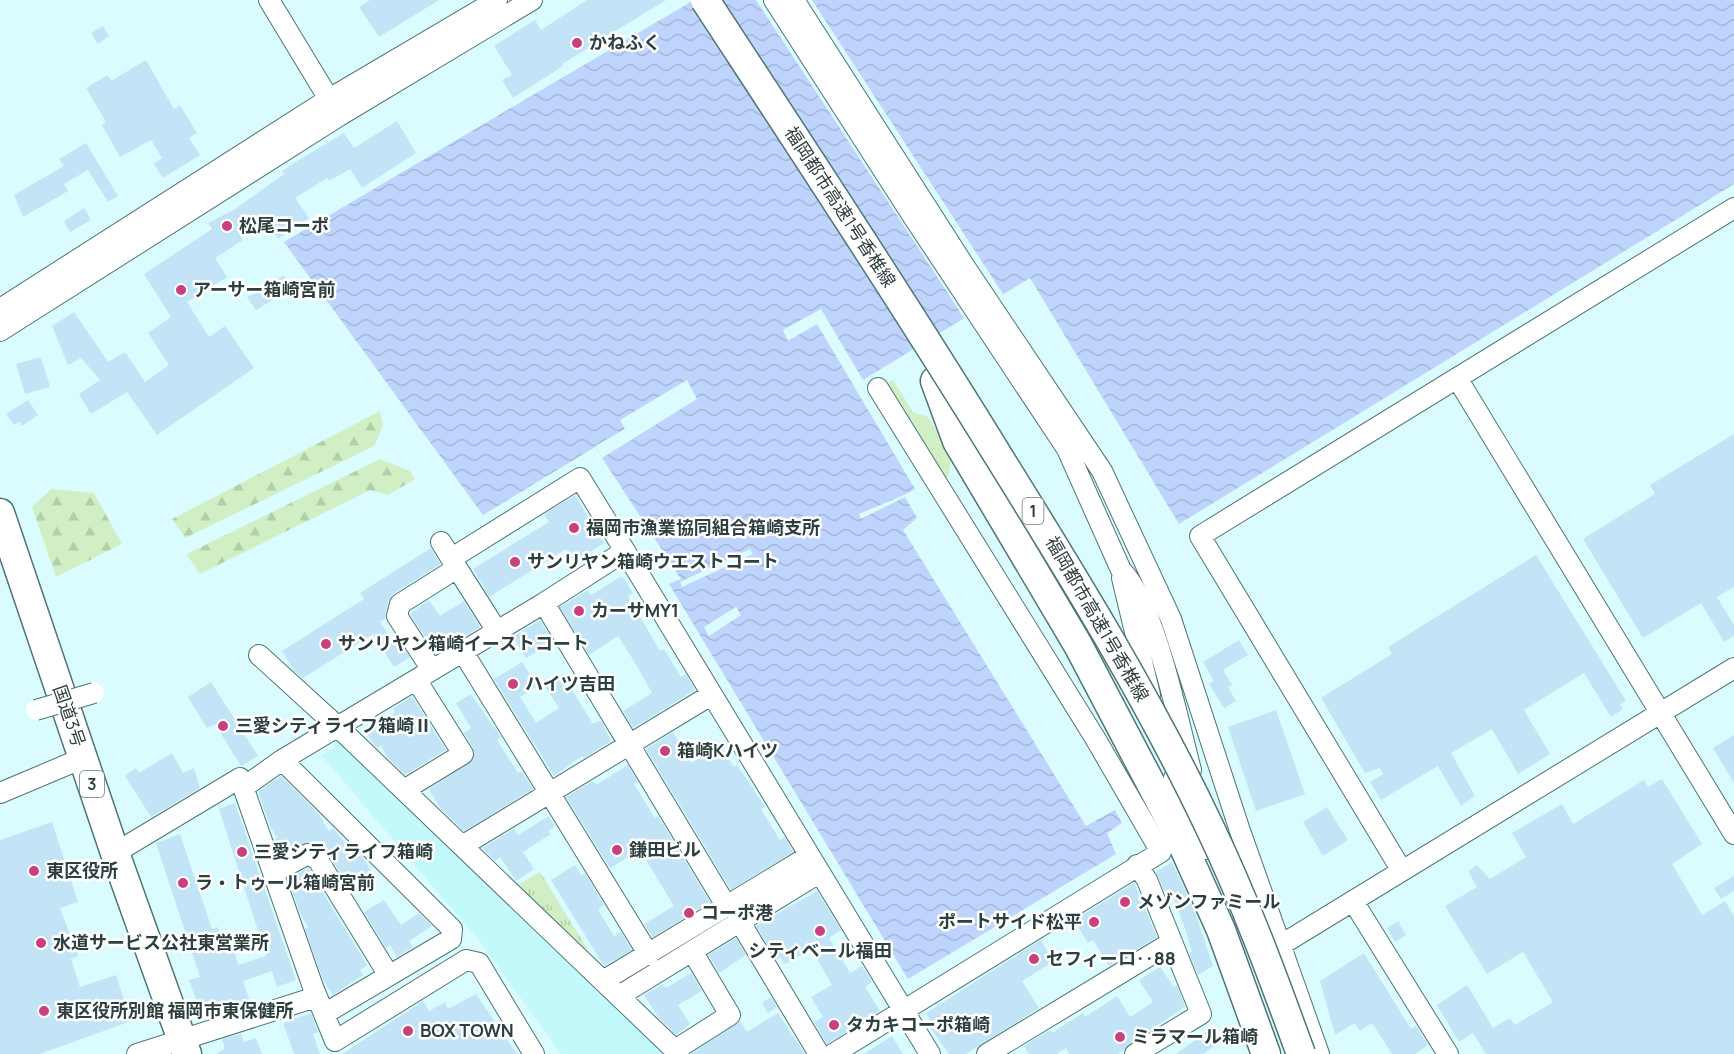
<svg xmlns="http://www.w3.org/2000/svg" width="1734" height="1054" font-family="Manrope,'Noto Sans JP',sans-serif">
<defs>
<pattern id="forest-firs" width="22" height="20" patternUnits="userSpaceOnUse" patternTransform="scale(1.5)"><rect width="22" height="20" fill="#d0efc4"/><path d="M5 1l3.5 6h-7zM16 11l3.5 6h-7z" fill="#b3cea9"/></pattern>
<pattern id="park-tufts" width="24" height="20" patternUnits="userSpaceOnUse" patternTransform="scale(1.5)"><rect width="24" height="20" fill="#d0efc4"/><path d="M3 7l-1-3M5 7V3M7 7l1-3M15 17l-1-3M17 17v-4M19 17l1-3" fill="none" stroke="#b3cea9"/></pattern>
<pattern id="water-waves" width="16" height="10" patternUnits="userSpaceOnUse" patternTransform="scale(1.5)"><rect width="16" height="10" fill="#bed4fc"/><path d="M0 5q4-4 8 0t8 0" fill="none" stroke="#a4b7d9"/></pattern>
</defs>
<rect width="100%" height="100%" fill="#dbfcfe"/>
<path fill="#c4f9fb" d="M341,737l301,290 21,27h-102l-80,-111 -160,-188 13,-7v-9z"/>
<path fill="#d0efc4" d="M893,380l20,32 15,5 24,38 -4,22h-4l-59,-92z"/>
<path fill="url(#forest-firs)" d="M380,411l3,15 -9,20 -189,92 -13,-19z
M380,459l30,12 5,8 -27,16 -18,-5 -170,84 -13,-20z
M51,489l43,4 28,51 -66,33 -24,-70z"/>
<path fill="url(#park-tufts)" d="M540,872l47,76 -8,2 -65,-63z"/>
<path fill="url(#water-waves)" d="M694,0h1040v184l-555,340 -149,-246 -167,102 -42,-71 -38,21 5,11 29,-17 98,165 -11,6 13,23 -14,12 183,296 29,-16 7,13 -15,10 9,21 -208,125 -239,-395 12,-5 -86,-132 -112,68 -199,-273z"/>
<path fill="#dbfcfe" d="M756,0h56l193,297 -39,24z
M687,380l10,19 -95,59 -7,-12 30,-17 -5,-9z
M904,495l1,2 -44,22 -2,-5z
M750,549l3,5 -71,33 -2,-5z
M736,607l5,8 -32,21 -5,-9z"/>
<path fill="#c2e4f6" d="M370,0h69l-60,37 -20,-30z
M587,0h79l-104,64 1,2 -50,32 -11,-18 10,-5 -18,-29 41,-26 6,10z
M103,26l6,10 -11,8 -7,-11z
M146,60l28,49 6,-4 17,28 -8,5 11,17 -37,23 -9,-14 8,-6 -11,-18 -31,17 -18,-32 4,-3 -20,-34 22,-13 3,6z
M397,121l19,32 -54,35 -12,-19 -21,12 -2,-3 -32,20 14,20 -31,21 -14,-22 -25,15 4,8 -28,18 12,19 -40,25 22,35 16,-11 29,42 -97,67 -30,-43 -36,22 -12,-20 21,-14 -19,-22 -13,7 -16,-39 22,-14 34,50 17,-10 20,30 24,-17 -21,-32 23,-16 -27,-43 68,-45 -4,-6 27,-14 49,-35 -2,-3 15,-10 47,-28 10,15z
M86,143l32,53 -10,6 -20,-32 -24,14 4,7 -45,26 -9,-22 50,-29 -5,-7z
M84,208l7,12 -21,12 -6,-11z
M284,275l8,13 -36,22 -9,-13z
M41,357l9,30 -25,7 -9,-30z
M28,400l10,15 -16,11 -2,-4 -6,3 -8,-11z
M1734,434v153l-17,10 17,28v11l-10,6 -23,-39 -58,35 -60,-99 72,-45 -5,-9z
M575,495l29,48 -30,19 -8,-13 -77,48 -16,-28 76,-47 -5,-8z
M431,548l10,16 -48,30 -5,7 -3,18 -5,3 16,24 4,-3 10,14 -16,10 -21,-33 -70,44 -9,-7 -12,-20 82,-52 -4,-6z
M1536,555l90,146 -6,3 3,5 -12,8 -27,-44 -60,37 26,44 -32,20 -26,-45 -41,24 24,43 -14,10 -23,-40 -57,34 -11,-18 13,-8 -3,-6 -15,5 -44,-75 71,-44 -4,-7z
M622,576l11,17 -5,3 32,55 4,-2 17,28 5,-3 9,16 -62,38 -10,-17 29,-18 -15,-27 -19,-30 -29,19 -29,-48 28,-17 3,5z
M429,600l11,16 24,-15 16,26 -44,27 -26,-40z
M540,620l13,21 -27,17 -13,-21z
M1239,640l9,15 -25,15 9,15 -4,2 8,14 -12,7 -15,-24 5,-3 -11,-19z
M522,662l15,24 -17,11 16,26 23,-15 -15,-23 18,-11 31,50 5,-3 4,1 9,19 -27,17 -2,-2 -28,20 -60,-97z
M211,682l47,74 -17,10 -26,-42 -8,4 -19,-31z
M471,694l30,43 -4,3 21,33 4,-2 11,18 -69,42 -23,-22 -12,-20 45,-30 -1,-11 -9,-15 7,-5 -15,-25z
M412,696l34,54 -41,25 -17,-17 -7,-12 -3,2 -4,-3 -8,-13 24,-16 5,-4 -2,-4z
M1276,710l29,84 -49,17 -28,-84z
M673,732l18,31 29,-18 14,22 3,-2 17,25 11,17 -4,2 19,31 5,-3 8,15 -62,38 -85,-141z
M1734,735v48l-21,-35z
M172,753l11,20 11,-5 6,20 -49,29 -26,-41 11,-8 3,5z
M628,765l10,17 -4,2 21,34 3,-2 52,86 -57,35 -9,-13 30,-18 -34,-56 -30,18 -44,-71 27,-16 3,4z
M279,777h3l35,35 12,19 4,-3 21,26 3,-2 7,7 7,12 -24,14 -19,-32 -19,-11 -29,14 -6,-16 3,-2 -7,-12 -12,-34z
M1662,779l40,65 -30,20 30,51 23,-14 9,15v138h-248l-13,-21 -14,9 -22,-37 30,-20 26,43 17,-10 5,7 38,-23 -30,-50 -36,22 -42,-68 32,-19 -9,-16 9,-6 13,14 36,-22 -14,-24 50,-29 11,20 71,-44 4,7z
M235,803l61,177 -19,7 -5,-16 -29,10 8,24 -37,12 -2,-8 -11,4 -7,-19 -5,-14 11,-3 -44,-134 24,-9 32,95 6,-2 7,24 9,-2 4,16 28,-9 -47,-147z
M1327,807l21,33 -25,16 -20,-34z
M549,816l6,10 -7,5 3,3 -28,18 11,17 -18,12 -16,-24 -5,4 -13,-13 32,-19 4,6z
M52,822l26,80 -18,6 18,48 -7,3 9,28 36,-12 15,46 -91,33h-40v-214z
M1172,862l23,50 18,54 -15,9 -9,-22 3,-1 -8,-26 -14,-38 -6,3 -8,-19z
M575,865l6,10 4,-2 19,32 -6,5 16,26 7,-4 11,18 -28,16 -53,-86z
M308,868l59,97 -7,5 3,5 -30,20 -10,-15 -18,-51 3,-2 -8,-14 -12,-35z
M1734,876v15l-13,8 -7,-11z
M1134,883l23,54 -48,29 -16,-26 -5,3 -14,-23z
M817,891l24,39 -12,8 21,35 12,-7 10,16 -7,5 15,24 -53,33 -13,-22 9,-5 -12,-20 21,-12 -21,-36 -26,15 -5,-7 -3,3 -21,-34z
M384,900l17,25 18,-12 13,13 -23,15 4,6 -16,10 -7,-12 -4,3 -22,-36z
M1398,921l8,14 -11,7 -8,-14z
M736,938l10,17 -27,18 -11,-18z
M1041,940l12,22 -31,19 17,27 -73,46h-17l-18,-25 2,-4 -7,-12z
M1364,953l47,76 5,-3 12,19 -13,9h-23l-20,-31 -12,8 -5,-8 -20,12 -15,-54z
M1160,967l14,20 3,-2 8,22 -56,37 -5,6 -6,4h-49l-3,-6 -9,6h-28l-5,-8 26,-16 2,3 31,-20 2,4 32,-21 13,21 23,-15 -14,-22z
M691,973l11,18 -24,14 12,19 -14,11 -18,-18 -14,-22 19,-11 3,4z
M476,994l41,60h-175l81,-53 6,10 16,-9 3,7z
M771,997l6,10 -9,6 -6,-10z
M311,1013l7,19 -5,2 7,20h-26l-11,-31z
M778,1013l27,41h-114l49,-33 7,11z
M1206,1032l8,14 -11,8h-27z
M241,1034l3,8 12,-4 6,16h-46l9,-5 -3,-10z
M892,1036l11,18h-39z"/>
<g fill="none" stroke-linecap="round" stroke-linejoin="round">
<g stroke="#4e7577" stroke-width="22">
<path id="minor" d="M269,0l66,109
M774,0l140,218 153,231 54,121c35,36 56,148 70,200
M794,0l171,267 137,204 69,148 68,209 80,226
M0,309l329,-210 168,-99
M0,331l339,-215 193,-116
M1457,378l277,456
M441,542l16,26
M452,558l128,-80 45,73
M1122,578l28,117
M544,603l183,304
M463,652l186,303
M259,655l79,72 341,327
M432,670l-35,-54 3,-12 57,-36 40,63
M282,760l170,169 -1,10 -127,75
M1174,778l10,34 22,37
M244,787l38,-27 262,-157 81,-52 305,503
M404,790l59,-36 -46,-73
M0,793l83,-35
M462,846l249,-151
M115,853l125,-75 73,209 22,54 131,-81 13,3 55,91
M1402,871l-202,-335 534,-328
M273,873l35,-19 10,6 70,114
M1353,901l95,153
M740,922l79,132
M1271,951l463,-283
M603,981l206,-125
M619,996l200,-123
M675,1050l55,-35 -38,-64
M137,1054l179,-57
M833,1054l328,-202 -66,-114 -217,-350
M987,1054l185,-112
M1135,1054l66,-40 -54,-134 -10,-15"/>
</g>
<g stroke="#4e7577" stroke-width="31">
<path id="highway" d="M935,381l22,60 121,204 103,196 40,89 45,124
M0,513l115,340 72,201"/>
</g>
<use href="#minor" stroke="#fff" stroke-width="20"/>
<use href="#highway" stroke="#fff" stroke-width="28"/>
<g stroke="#4e7577" stroke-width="22" stroke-linecap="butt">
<path id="minor-bridge" d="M36,710l58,-17"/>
</g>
<g stroke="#4e7577" stroke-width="31" stroke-linecap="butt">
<path id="highway-bridge" d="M705,0c100,153 201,306 297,462 74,119 148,239 208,366 35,73 63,149 91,226"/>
</g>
<use href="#minor-bridge" stroke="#fff" stroke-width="20"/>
<use href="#highway-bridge" stroke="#fff" stroke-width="28"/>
</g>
<g fill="#c8407e" stroke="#fff" stroke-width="2">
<circle cx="577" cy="43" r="6"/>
<circle cx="227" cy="226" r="6"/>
<circle cx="181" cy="290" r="6"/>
<circle cx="574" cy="528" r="6"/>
<circle cx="515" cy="562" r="6"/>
<circle cx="579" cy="611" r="6"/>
<circle cx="326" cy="644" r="6"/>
<circle cx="513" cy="684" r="6"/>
<circle cx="223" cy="726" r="6"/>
<circle cx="665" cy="751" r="6"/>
<circle cx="617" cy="850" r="6"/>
<circle cx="242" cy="852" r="6"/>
<circle cx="34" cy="871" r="6"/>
<circle cx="183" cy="883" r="6"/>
<circle cx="1125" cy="902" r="6"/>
<circle cx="689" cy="913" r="6"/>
<circle cx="1094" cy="922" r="6"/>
<circle cx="820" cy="931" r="6"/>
<circle cx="41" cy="943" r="6"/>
<circle cx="1034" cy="959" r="6"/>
<circle cx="44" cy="1011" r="6"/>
<circle cx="834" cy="1025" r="6"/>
<circle cx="408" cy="1031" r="6"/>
<circle cx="1120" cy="1037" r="6"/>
</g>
<g text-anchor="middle" stroke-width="5" stroke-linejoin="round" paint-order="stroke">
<g fill="#fff" stroke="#6d7979" stroke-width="1.5">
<rect x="1022.5" y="498" width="21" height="26" rx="4.5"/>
<rect x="80" y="771" width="24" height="26" rx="4.5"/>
</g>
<g font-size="16" font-weight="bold" fill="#2e3f3f">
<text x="1033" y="517">1</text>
<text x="92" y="790">3</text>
</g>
<g font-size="18" font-weight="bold" fill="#2e3f3f" stroke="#fff" text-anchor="start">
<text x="589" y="49">かねふく</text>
<text x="239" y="232">松尾コーポ</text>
<text x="193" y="296">アーサー箱崎宮前</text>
<text x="586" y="534">福岡市漁業協同組合箱崎支所</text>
<text x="527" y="568">サンリヤン箱崎ウエストコート</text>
<text x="591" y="617">カーサMY1</text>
<text x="338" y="650">サンリヤン箱崎イーストコート</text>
<text x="525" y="690">ハイツ吉田</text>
<text x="235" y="732">三愛シティライフ箱崎Ⅱ</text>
<text x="677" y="757">箱崎Kハイツ</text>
<text x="629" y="856">鎌田ビル</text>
<text x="254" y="858">三愛シティライフ箱崎</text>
<text x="46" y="877">東区役所</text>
<text x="195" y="889">ラ・トゥール箱崎宮前</text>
<text x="1137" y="908">メゾンファミール</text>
<text x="701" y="919">コーポ港</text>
<text x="1082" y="928" text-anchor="end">ポートサイド松平</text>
<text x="53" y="949">水道サービス公社東営業所</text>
<text x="820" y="957" text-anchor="middle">シティベール福田</text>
<text x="1046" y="965">セフィーロ‥88</text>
<text x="56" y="1017">東区役所別館 福岡市東保健所</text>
<text x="846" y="1031">タカキコーポ箱崎</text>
<text x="420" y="1037">BOX TOWN</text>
<text x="1132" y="1043">ミラマール箱崎</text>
</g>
<g font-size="18" fill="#2e3f3f" stroke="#fff">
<text transform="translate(840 207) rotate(57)" y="6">福岡都市高速1号香椎線</text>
<text transform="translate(1097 619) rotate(60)" y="6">福岡都市高速1号香椎線</text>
<text transform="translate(69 716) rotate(71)" y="6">国道3号</text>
</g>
</g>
</svg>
